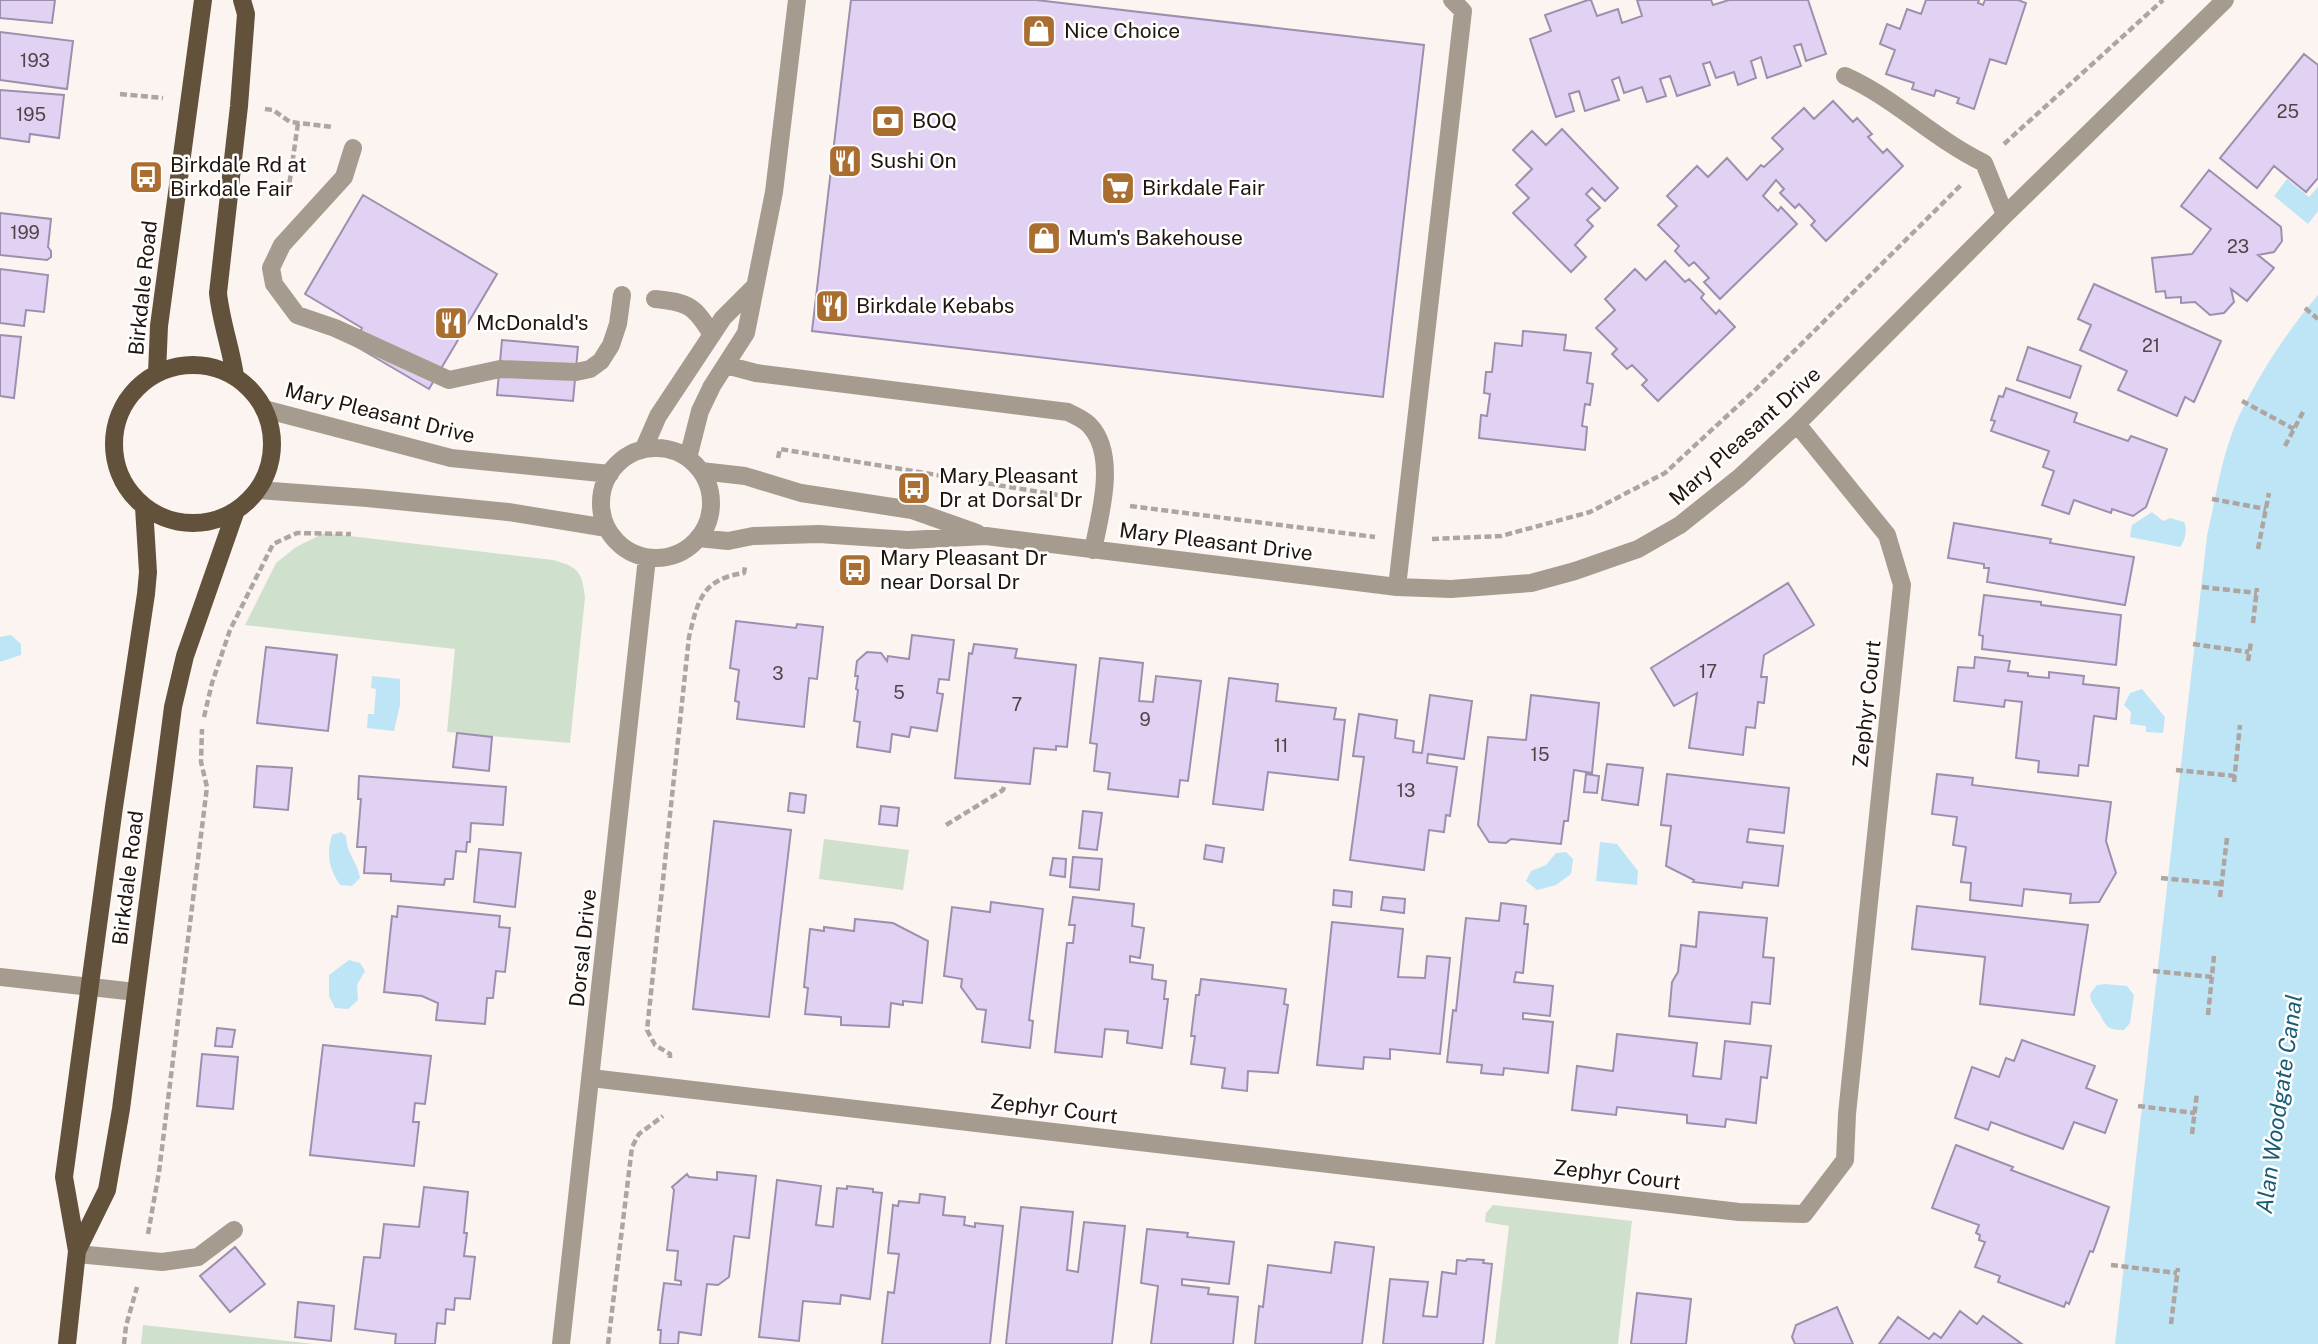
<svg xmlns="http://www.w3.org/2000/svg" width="2318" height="1344" font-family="'Public Sans',sans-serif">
<rect width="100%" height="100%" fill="#fcf4f0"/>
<path fill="#cfe0cd" d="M324,533l229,27c25,7 29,11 32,37l-15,146 -123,-11 8,-83 -210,-24 31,-62 20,-16z
M824,839l85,11 -6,40 -84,-11z
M1493,1205l139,16 -14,123h-123l14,-118 -24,-4 1,-9z
M143,1325l171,19h-173z"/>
<path fill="#bee5f6" d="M2287,179l22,18 9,-10v24l-10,13 -34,-28z
M2318,295v1049h-203l92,-808c9,-40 15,-83 32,-120 20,-42 49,-86 79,-121z
M2152,512l11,9 7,-3 14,4c4,7 1,19 -4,25l-50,-10 2,-12z
M11,635l10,9v11l-21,7v-25z
M372,676l28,3v26l-6,26 -27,-3 1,-14h6l2,-25 -5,-1z
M2142,689l23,28 -2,16 -17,-1v-6l-16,-2 1,-12 -7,-7 6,-12z
M341,832l5,4c1,20 11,24 14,42l-8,8 -12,-1c-11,-17 -14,-30 -8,-50z
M1600,842l17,2 21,27 -1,14 -41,-4z
M1566,852l7,7 -2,15 -15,11 -19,5 -11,-9 5,-10 15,-6 10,-12z
M349,960l11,3 5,8 -8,14 1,15 -10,9 -13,-1 -6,-12v-21z
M2105,984l22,2 7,9 -4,28 -6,7c-21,0 -17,-6 -27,-20 -5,-7 -6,-8 -7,-16l7,-9z"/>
<path fill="#e1d1f2" stroke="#9d8fae" stroke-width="2" d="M0,0h55l-3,23 -52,-5z
M851,0h185l388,45 -41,352 -571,-66z
M1588,0h3l6,16 21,-7 4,14 20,-7 -5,-16h74l2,5 16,-5h79l18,54 -20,7 -5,-17 -7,2 7,20 -34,12 -6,-21 -10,4 5,17 -18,7 -4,-13 -18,6 -6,-16 -7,2 7,21 -33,11 -7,-20 -10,3 6,17 -19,6 -5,-15 -18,6 -5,-16 -7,3 7,20 -34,11 -6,-20 -10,3 5,17 -18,6 -26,-78 21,-8 -6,-16z
M1926,0h53l-1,3 5,2 2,-5h33l8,3 -20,61 -16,-5 -16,50 -17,-6 2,-5 -23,-8 -2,6 -22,-7 2,-6 -28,-9 9,-24 -15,-6 7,-20 13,5 7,-20 14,5z
M0,32l73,9 -6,48 -67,-9z
M2304,54l14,11v113l-12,14 -32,-26 -17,22 -37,-30z
M0,90l64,5 -5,43 -29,-4 -1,8 -29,-4z
M1833,101l20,21 4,-4 15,16 -4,3 15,16 4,-4 16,17 -77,75 -15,-16 4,-4 -16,-17 -4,4 -15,-15 4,-4 -8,-9 -13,16 15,15 3,-4 16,17 -77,75 -16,-17 5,-4 -15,-16 -5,4 -14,-15 4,-5 -21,-21 19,-19 -10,-10 30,-30 11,11 19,-19 20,22 14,-15 3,2 19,-18 -11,-11 32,-30 10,11z
M1562,129l56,59 -13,13 -13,-13 -6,6 14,14 -13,12 6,6 -18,19 11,12 -15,15 -58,-59 16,-15 -13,-13 16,-16 -19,-19 19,-19 14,14z
M2209,170l72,57 1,14 -8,11 -16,3 16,13 -27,33 -16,-12 3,13 -10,11 -14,2 -15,-13 -14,1v-6l-15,1 -1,-7 -9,1 -4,-34 40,-4 19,-25 -30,-23z
M363,195l134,79 -68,115 -77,-45 10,-16 -57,-34z
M0,213l51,6 -3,28 3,4v6l-4,3 -47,-5z
M1665,261l20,21 4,-3 15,15 -3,4 15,16 3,-4 16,17 -77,74 -16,-16 5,-5 -15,-15 -5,4 -15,-15 5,-5 -21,-21 19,-18 -10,-11 30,-30 11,11z
M0,269l48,6 -4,37 -18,-2 -2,16 -24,-3z
M2094,284l127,57 -27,61 -9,-5 -8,19 -59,-26 9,-19 -47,-21 11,-25 -13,-6z
M1523,331l43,4 -2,15 27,3 -4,30 6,1 -3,21 -5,-1 -3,22 5,1 -2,23 -106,-12 2,-23 6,1 3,-22 -6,-1 2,-21h6l3,-29 27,3z
M0,335l21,2 -7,61 -14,-2z
M502,340l76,7 -5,54 -76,-6z
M2028,347l53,19 -11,32 -53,-18z
M2006,388l71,25 -3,9 54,19 3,-5 36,13 -21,58 -13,9 -21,-7 -1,4 -37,-13 -5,14 -27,-9 12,-34 -11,-4 6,-16 -58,-20 4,-10 -4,-1 8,-24 4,1z
M1954,523l97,16 -1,4 84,14 -9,48 -138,-23 2,-14h-5v-4l-36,-6z
M1788,583l26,42 -50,30 -3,22h6l-3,26 -6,-1 -3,26 -9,-1 -3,28 -54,-7 8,-55 -23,13 -23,-38z
M1984,595l57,7v3l80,10 -5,50 -134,-16 1,-13 -4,-1z
M736,621l60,7 1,-4 26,3 -6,52 -8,-1 -5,49 -67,-8 2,-17 -4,-1 4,-31 -9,-2z
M912,635l42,5 -5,40 -10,-1 -2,14 6,1 -6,37 -26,-4 -2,10 -17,-3 -2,18 -33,-5 3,-25 -6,-1 4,-31 -2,-1 2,-13h-3l2,-15 10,-9 14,1 6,8 1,-5 21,3z
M974,644l43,5 -2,9 61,7 -9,82 -11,-1v4l-22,-2 -4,36 -75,-6 14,-125 3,1z
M266,647l71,8 -9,76 -71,-8z
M1975,657l35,4 -2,10 20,2v3l21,2v-6l35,4 -1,8 36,4 -3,31 -22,-3 -6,50 -9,-1 -1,11 -40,-4 1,-11 -23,-3 6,-56 -17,-2 -1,7 -50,-6 4,-34 16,1z
M1100,658l43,5 -4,38 14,1 3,-26 45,5 -13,100 -8,-1 -2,17 -70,-8 2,-16 -16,-2 3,-27 -7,-1z
M1229,678l49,6 -2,17 60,7 -2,11 11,1 -7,60 -70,-8 -5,38 -50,-6z
M1430,695l42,6 -8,58 -36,-5 -1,9 30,4 -7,49 -4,-1 -2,17 -15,-2 -5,40 -74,-10 14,-103 -11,-1 6,-42 38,6 -2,18 19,3 -1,11 9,1z
M1531,695l68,8 -7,70 -18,-3 -6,51h-4l-3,23 -50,-5 -5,4 -17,-1 -11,-17 10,-88 38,3z
M457,733l35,4 -3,34 -36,-4z
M1607,764l36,4 -5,37 -36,-5z
M257,766l35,2 -4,42 -34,-3z
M1586,774l13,2 -2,17 -13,-1z
M1667,774l122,14 -5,45 -35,-4 -2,13 36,4 -5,40 -35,-4 -1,6 -49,-6 1,-2 -28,-14 5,-40 -10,-1z
M1937,774l36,4 -1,7 139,17 -5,39 10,32 -17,29 -29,1 1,-9 -47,-5 -2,17 -52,-6 1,-17 -10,-1 5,-35 -13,-2 4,-28 -25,-3z
M359,776l147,11 -3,38 -32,-2 -1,19h-3l-1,10 -10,-1 -3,28h-8l-1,6 -53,-4v-7l-27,-1 2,-26h-9l4,-48h-3z
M790,793l16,2 -2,18 -16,-2z
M881,806l18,2 -2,18 -18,-2z
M1083,811l19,2 -5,37 -18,-2z
M714,821l77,9 -22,187 -76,-8z
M1206,845l18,3 -2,14 -18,-3z
M479,849l42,4 -6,54 -41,-5z
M1073,857l29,2 -3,31 -29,-3z
M1053,858l13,1 -1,18 -15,-2z
M1334,890l18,2 -1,15 -18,-2z
M1073,897l61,7 -2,22 12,2 -4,30 -10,-2v6l23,3 -1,14 14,2 -2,18h4l-6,49 -35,-5 1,-12 -23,-2 -3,28 -47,-5 12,-109h6l2,-18h-6z
M1383,897l22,2 -1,14 -23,-3z
M991,902l52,7 -14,111 4,1 -3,27 -48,-6 4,-32 -9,-1 -16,-22 1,-8 -18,-3 8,-69 38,5z
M1501,903l25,3 -2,18h4l-5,49 -7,-1 -2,10 39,4 -3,30 -27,-3v6l30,3 -5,51 -44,-5 -1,7 -22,-2 1,-8 -35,-3 6,-52 3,1 10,-93 33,3z
M398,906l102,10 -1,11 11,1 -5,44 -9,-1 -3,27h-6l-2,26 -49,-4 2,-17 -16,-7 -38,-4 8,-76 5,1z
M1917,906l171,19 -14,90 -94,-11 5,-47 -73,-8z
M1699,912l68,6 -4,39 11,1 -4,46 -18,-2 -2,22 -81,-8 3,-34 6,-10 3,-27 15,2z
M855,919l38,4 35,18 -6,62 -19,-2v4l-12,-2 -2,24 -48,-2v-8l-36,-3 3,-26 -4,-1 6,-58 14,2v-4l30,4z
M1332,922l71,7 -5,48 27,1 2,-22 23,2 -10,96 -50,-5v10l-26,-2 -1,12 -46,-4z
M1201,979l85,10 -2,15 4,1 -10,68 -30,-2 -1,20 -25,-3 3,-20 -34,-4 4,-28h-4l5,-41h3z
M217,1028l18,2 -3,17 -17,-1z
M1617,1034l80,9 -4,33 28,3 4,-38 46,5 -4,32 -6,-1 -5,46 -30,-4 -1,8 -38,-4v-8l-70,-8 -1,8 -44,-5 5,-44 36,5z
M2022,1040l73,26 -9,22 31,12 -12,33 -31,-11 -11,27 -72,-27 -3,8 -33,-12 17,-51 27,10 7,-19 8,3z
M323,1045l108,11 -6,48 -10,-1 -2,19h6l-5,44 -104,-11z
M202,1054l36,3 -5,52 -36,-3z
M1956,1145l57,22 -2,3 98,37 -16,45 -3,-1 -21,53 -3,-2 -2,5 -66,-25 2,-6 -25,-9 10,-25 -6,-2 1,-5 -4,-2 3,-8 -47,-17z
M717,1172l39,4 -7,62 -15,-2 -5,41 -11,8 -11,-1 -6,51 -22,-3 -1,12h-18l1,-14h-3l6,-47 17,2v-4l-6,-1 3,-29 -11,-1 7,-60 -2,-3 15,-13 2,3 28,3z
M777,1180l44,6 -5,39 17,2 4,-39 10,1v-3l26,3v3l9,1 -12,106 -29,-4 -1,9 -37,-3 -4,40 -40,-4z
M424,1187l44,5 -4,41h3l-3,23 11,1 -5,42 -15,-1 -1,12 -8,-1 -1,15 -8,-1 -2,21h-40l1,-10 -41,-5 9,-72 16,1 4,-34 35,3z
M920,1194l25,3 -2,18 22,2 -1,8 11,2v-4l28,3 -13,118h-108l6,-52 6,1 5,-39 -11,-1 5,-48 5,1 1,-5 20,2z
M1021,1207l52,5 -6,58 11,2 6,-50 41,4 -13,118h-106z
M1147,1229l41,4 -1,4 47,5 -5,42 -47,-5v6l27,3 -1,6 30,3 -5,47h-82l7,-58 -17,-3z
M1335,1242l39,5 -12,97h-107l4,-38 4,1 5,-42 63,8z
M235,1247l30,37 -35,28 -30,-36z
M1467,1259l17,1 -1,3 9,1 -9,80h-100l7,-65 38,3 -5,34 14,1 5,-45 14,2 1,-14 9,1z
M1637,1293l54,6 -5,45h-55z
M298,1302l36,4 -3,35 -36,-4z
M1837,1307l16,37h-58l-3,-7 4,-12z
M1960,1311l17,13 6,-8 39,28h-143l19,-27 31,22 5,-6 7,5z"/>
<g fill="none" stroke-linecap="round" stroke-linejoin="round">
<path stroke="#aea5a0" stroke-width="4.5" stroke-dasharray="7 3.5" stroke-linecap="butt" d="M120,94l43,4
M265,109l8,1 17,12 43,5
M2004,144l159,-144
M288,193l10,-70
M2305,308l13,11
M2242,401l52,28
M2285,446l18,-34
M778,458l2,-9 296,49
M2212,499l54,10
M1130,506l245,31
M1432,539l69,-3 89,-24 75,-39 89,-82 208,-207
M2258,549l11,-56
M2202,587l55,6
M2253,623l4,-35
M2193,644l56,8
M2248,661l3,-19
M204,717l8,-34 18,-53 43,-86 24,-11 54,1
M2176,770l59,6
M2234,782l6,-57
M946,825l57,-35 2,-6
M2161,878l61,6
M2220,897l7,-59
M2153,971l59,6
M2208,1015l6,-59
M670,1058v-4l-15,-9 -8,-15 42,-393c9,-37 13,-58 55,-64l1,-6
M2138,1106l57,7
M2192,1134l5,-41
M148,1234l11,-62 48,-385 -6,-25 1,-33
M2111,1265l66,8
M2171,1324l7,-56
M124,1344l2,-18 11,-39
M608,1344l24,-197 7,-13 24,-18"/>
<path stroke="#a59c8f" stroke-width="18" d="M1845,76c50,22 89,63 139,87l21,52
M353,148l-9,29 -62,68 -11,23 3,16 23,31 38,13 114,52 51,-11 76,3 14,-3 11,-8 10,-16 7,-21 4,-29
M655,299c33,3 40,7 57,36
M726,365l30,8 312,39c7,4 18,8 23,15 26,30 9,88 2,123
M264,409l187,49 159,16
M644,448l14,-32 65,-98 31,-31
M601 503a55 55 0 1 1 110 0a55 55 0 1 1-110 0Z
M688,458l12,-47 12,-25 34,-53 28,-141 23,-192
M701,471l44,5 56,17 111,17 65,23
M258,490l109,8 141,14 99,16
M698,538l30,3 25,-5 66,-2 89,6 78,-4 411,51 54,2 80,-6 44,-12 63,-22 42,-24 60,-48 57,-53 208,-209 220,-215
M1397,587l66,-576 -11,-11
M0,977l136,15
M591,1078l1148,134 65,2 41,-54 2,-46 55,-529 -15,-50 -90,-111
M77,1254l85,8 36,-5 36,-27
M561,1344l86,-786"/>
<path stroke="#62523c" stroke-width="18" d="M114 444a79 79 0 1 1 158 0a79 79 0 1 1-158 0Z
M157,373l2,-47 44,-326
M235,376c-4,-28 -14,-54 -17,-83l21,-187 7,-92 -4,-14
M77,1251l30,-61 14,-81 52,-402 12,-51 50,-143
M67,1344l10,-93 -13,-74 50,-370 32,-213 2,-22 -4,-65"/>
</g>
<defs>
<g id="shop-square" transform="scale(1.75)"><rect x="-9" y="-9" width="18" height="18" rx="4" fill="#aa6e31" stroke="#fff"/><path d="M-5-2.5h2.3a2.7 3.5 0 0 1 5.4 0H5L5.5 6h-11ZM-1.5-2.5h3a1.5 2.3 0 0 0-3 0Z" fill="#fff"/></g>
<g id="bank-square" transform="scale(1.75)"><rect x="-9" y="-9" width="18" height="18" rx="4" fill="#aa6e31" stroke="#fff"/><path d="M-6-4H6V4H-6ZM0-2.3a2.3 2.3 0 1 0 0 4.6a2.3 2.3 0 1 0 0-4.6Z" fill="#fff"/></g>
<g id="restaurant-square" transform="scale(1.75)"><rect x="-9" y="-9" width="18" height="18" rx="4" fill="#aa6e31" stroke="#fff"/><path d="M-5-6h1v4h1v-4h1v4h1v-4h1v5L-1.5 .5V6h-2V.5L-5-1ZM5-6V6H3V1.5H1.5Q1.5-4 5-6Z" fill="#fff"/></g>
<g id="bus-square" transform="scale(1.75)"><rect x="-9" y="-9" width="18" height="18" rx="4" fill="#aa6e31" stroke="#fff"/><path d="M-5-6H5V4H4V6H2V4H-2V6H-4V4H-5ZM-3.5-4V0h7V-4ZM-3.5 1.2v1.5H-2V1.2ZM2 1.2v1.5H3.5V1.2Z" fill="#fff"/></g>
<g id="supermarket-square" transform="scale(1.75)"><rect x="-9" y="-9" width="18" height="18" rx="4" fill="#aa6e31" stroke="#fff"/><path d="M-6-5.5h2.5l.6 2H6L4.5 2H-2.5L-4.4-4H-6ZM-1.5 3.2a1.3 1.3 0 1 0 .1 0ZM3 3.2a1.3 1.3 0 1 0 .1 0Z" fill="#fff"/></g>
</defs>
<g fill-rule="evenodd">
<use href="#shop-square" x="1039" y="31"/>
<use href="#bank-square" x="888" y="121"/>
<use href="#restaurant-square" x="845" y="161"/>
<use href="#bus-square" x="146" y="177"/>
<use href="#supermarket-square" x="1118" y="188"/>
<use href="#shop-square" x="1044" y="238"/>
<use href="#restaurant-square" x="832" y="306"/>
<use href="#restaurant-square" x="451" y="323"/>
<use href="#bus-square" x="914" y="488"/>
<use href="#bus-square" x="855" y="570"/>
</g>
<g text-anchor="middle" stroke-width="5" stroke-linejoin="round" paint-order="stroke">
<g font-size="18" fill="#514447">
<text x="35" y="67">193</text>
<text x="2288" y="118">25</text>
<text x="31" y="121">195</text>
<text x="25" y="239">199</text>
<text x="2238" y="253">23</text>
<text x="2151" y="352">21</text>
<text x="1708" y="678">17</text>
<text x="778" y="680">3</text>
<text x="899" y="699">5</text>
<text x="1017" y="711">7</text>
<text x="1145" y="726">9</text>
<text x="1281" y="752">11</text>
<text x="1540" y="761">15</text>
<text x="1406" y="797">13</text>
</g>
<g font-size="21" fill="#21150e" stroke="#fff" text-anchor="start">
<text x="1064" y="38">Nice Choice</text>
<text x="912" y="128">BOQ</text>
<text x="870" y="168">Sushi On</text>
<text x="170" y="172">Birkdale Rd at<tspan x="170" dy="24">Birkdale Fair</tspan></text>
<text x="1142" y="195">Birkdale Fair</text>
<text x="1068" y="245">Mum's Bakehouse</text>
<text x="856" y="313">Birkdale Kebabs</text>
<text x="476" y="330">McDonald's</text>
<text x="939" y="483">Mary Pleasant<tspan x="939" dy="24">Dr at Dorsal Dr</tspan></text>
<text x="880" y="565">Mary Pleasant Dr<tspan x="880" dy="24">near Dorsal Dr</tspan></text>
</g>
<g font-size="21" fill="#21150e" stroke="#fff">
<text transform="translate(143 288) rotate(-84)" y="7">Birkdale Road</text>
<text transform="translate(380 413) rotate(14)" y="7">Mary Pleasant Drive</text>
<text transform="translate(1745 436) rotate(-42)" y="7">Mary Pleasant Drive</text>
<text transform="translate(1216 542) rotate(7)" y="7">Mary Pleasant Drive</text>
<text transform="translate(1867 704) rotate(-84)" y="7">Zephyr Court</text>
<text transform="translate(128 878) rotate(-83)" y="7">Birkdale Road</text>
<text transform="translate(583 948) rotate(-84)" y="7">Dorsal Drive</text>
<text transform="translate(1054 1109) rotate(7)" y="7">Zephyr Court</text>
<text transform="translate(1617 1175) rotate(7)" y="7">Zephyr Court</text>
</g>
<g font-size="23" font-style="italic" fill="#185d75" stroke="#fff">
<text transform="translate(2279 1104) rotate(-82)" y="8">Alan Woodgate Canal</text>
</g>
</g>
</svg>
